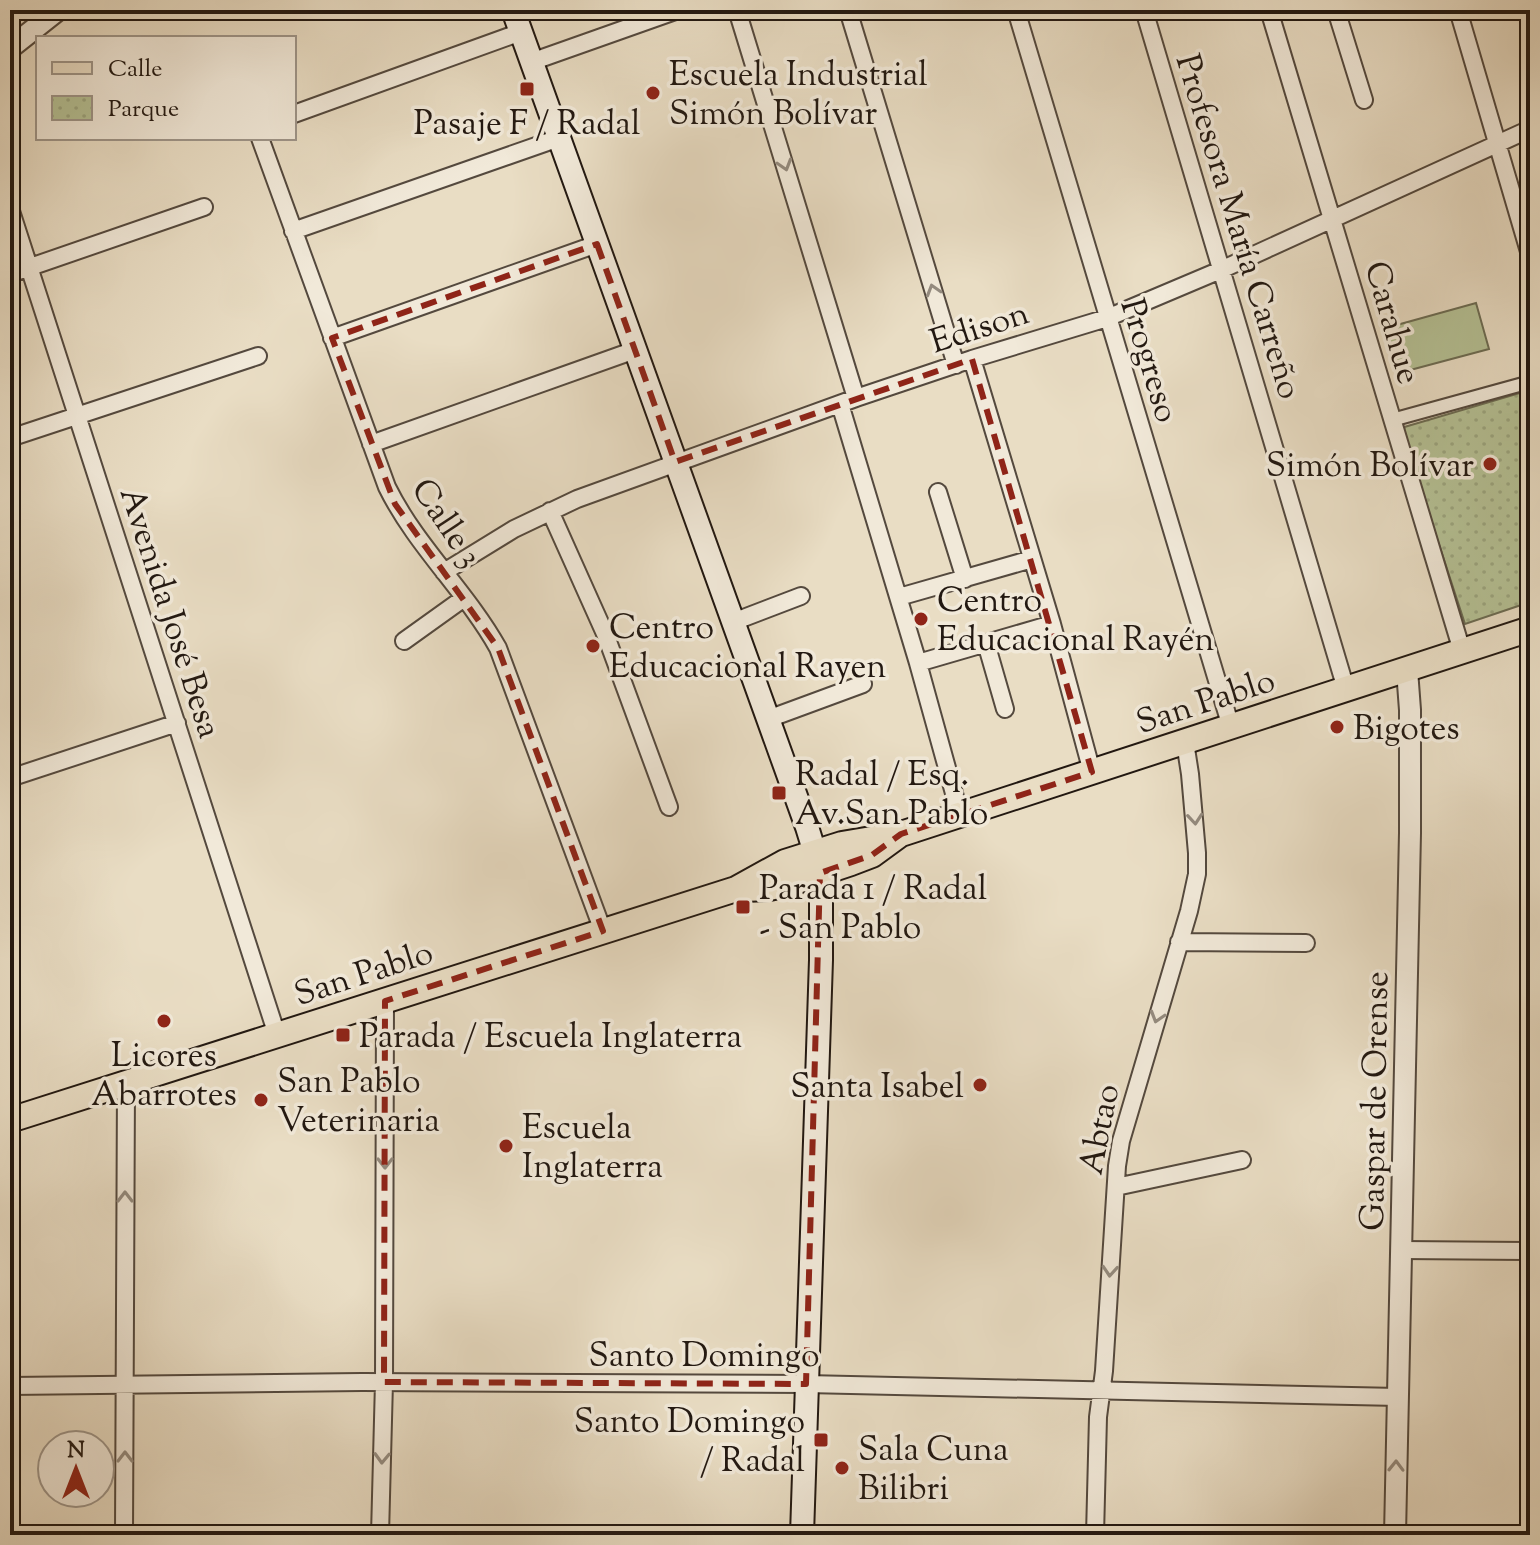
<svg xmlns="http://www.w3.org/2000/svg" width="1540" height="1545" font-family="'Sorts Mill Goudy',serif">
<defs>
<pattern id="park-dots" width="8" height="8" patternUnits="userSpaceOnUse" patternTransform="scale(2)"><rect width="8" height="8" fill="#b5c195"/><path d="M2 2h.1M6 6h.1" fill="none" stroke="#9ba57f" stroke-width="1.8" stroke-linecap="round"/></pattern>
</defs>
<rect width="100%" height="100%" fill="#e9ddc4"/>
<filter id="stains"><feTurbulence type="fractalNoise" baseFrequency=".0025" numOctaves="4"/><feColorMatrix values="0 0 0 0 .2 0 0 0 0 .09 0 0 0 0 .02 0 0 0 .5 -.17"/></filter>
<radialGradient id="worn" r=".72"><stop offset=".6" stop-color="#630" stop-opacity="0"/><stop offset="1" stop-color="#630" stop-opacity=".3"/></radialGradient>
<path fill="#b5c195" stroke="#6c6c53" stroke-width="2" d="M1476,303l13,46 -90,24 -13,-45z"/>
<path fill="url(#park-dots)" stroke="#6c6c53" stroke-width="2" d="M1530,390v212l-65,22 -64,-196z"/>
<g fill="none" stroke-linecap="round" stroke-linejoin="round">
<g stroke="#54493e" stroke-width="16">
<path id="pedestrian" d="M1392,420l138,-38"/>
</g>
<g stroke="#54493e" stroke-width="20">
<path id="minor" d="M737,10l119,388
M848,10l108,355
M1016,10l215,717
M1144,10l202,679
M1269,10l193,641
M1336,10l28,90
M1458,10l72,245
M531,62l147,-52
M294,114l227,-82
M260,138l127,349c29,59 79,104 111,161l105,283
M10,208l267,827
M293,231l266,-93
M10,274l194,-67
M332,338l265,-94
M972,359l80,265 40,148
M840,404l78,259 42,152
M10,438l248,-82
M371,444l264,-94
M938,492l27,87
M550,511l56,125 63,171
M444,572l70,-43 63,-30 279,-101 116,-39 135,-41 116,-49 307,-140
M899,597l133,-38
M733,622l68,-26
M404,641l60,-43
M986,643l19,66
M918,663l134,-39
M768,719l95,-35
M10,778l167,-55
M1179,942l127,1
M1116,1187l126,-27
M1401,1250l129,1
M10,1386l352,-4 444,2 592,13
M124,1535l2,-451
M380,1535l4,-153 1,-381
M1095,1535l3,-118 6,-46 13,-205 4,-25 68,-230 8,-37v-21l-7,-79 -5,-32"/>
</g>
<g stroke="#54493e" stroke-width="24">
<path id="tertiary" d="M10,48l48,-38
M1395,1535l15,-702v-123l-3,-40"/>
</g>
<g stroke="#221811" stroke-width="26">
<path id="secondary" d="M513,10l294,817 8,26 6,32v75l-19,575"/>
</g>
<g stroke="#221811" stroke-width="28">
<path id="primary" d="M743,889l26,-1 19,-4 63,-21 21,-8 26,-19
M10,1120l726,-231 49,-27 57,-18 59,-10 629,-205"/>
</g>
<use href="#pedestrian" stroke="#f1e9d9" stroke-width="12"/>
<use href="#minor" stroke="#f1e9d9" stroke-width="16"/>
<use href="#tertiary" stroke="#f1e9d9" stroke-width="20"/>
<use href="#secondary" stroke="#f1e9d9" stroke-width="22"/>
<use href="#primary" stroke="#e9ddc4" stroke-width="24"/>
</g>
<defs><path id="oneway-chevron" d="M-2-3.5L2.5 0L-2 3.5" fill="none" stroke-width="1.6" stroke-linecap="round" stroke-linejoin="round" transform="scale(2)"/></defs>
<g stroke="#948b7f">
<use href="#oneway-chevron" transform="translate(785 165) rotate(73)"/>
<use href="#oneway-chevron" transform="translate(933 290) rotate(-107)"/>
<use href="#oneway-chevron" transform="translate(1195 819) rotate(85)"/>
<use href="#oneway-chevron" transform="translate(1157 1017) rotate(107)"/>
<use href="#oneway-chevron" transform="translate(385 1163) rotate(90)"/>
<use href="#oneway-chevron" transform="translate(125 1197) rotate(-90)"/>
<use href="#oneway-chevron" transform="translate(1110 1271) rotate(94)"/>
<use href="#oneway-chevron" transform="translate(125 1457) rotate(-90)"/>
<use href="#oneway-chevron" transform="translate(382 1458) rotate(92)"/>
<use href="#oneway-chevron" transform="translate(1396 1466) rotate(-89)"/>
</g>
<path fill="none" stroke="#8f2418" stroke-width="6" stroke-dasharray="16 10" stroke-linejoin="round" d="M597,244l78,218 297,-103 120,413 -191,62 -29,21 -52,18 -14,511 -422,-2 1,-381 218,-70 -105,-283 -103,-144 -63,-166z"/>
<g fill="#8f2418" stroke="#f1e9d9" stroke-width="3">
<rect x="519" y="81" width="16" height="16" rx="4"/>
<circle cx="653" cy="93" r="8"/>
<circle cx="1490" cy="464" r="8"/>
<circle cx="921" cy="619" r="8"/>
<circle cx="593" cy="646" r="8"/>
<circle cx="1337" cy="727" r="8"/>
<rect x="771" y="785" width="16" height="16" rx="4"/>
<rect x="735" y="899" width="16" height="16" rx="4"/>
<circle cx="164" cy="1021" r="8"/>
<rect x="335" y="1027" width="16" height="16" rx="4"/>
<circle cx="980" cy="1085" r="8"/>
<circle cx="261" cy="1100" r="8"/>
<circle cx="506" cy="1146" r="8"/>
<rect x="813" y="1432" width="16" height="16" rx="4"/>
<circle cx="842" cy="1468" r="8"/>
</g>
<g text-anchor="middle" stroke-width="7" stroke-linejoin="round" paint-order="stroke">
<g font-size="34" fill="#221811" stroke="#f1e9d9" text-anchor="start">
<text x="669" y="85">Escuela Industrial<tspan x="669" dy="39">Simón Bolívar</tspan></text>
<text x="527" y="134" text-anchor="middle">Pasaje F / Radal</text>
<text x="1474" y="476" text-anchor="end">Simón Bolívar</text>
<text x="937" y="611">Centro<tspan x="937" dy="39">Educacional Rayén</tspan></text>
<text x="609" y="638">Centro<tspan x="609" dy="39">Educacional Rayen</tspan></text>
<text x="1353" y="739">Bigotes</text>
<text x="795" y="785">Radal / Esq.<tspan x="795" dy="39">Av.San Pablo</tspan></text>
<text x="759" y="899">Parada 1 / Radal<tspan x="759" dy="39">- San Pablo</tspan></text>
<text x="359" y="1047">Parada / Escuela Inglaterra</text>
<text x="164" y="1066" text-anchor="middle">Licores<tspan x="164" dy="39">Abarrotes</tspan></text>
<text x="277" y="1092">San Pablo<tspan x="277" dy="39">Veterinaria</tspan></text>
<text x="964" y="1097" text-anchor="end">Santa Isabel</text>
<text x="522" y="1138">Escuela<tspan x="522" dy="39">Inglaterra</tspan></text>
<text x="805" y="1432" text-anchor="end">Santo Domingo<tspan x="805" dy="39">/ Radal</tspan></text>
<text x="858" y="1460">Sala Cuna<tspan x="858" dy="39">Bilibri</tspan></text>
</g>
<g font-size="34" fill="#221811" stroke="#f1e9d9">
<text transform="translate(1240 226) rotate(73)" y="12">Profesora María Carreño</text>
<text transform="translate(1394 322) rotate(74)" y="12">Carahue</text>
<text transform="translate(979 326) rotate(-18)" y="12">Edison</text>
<text transform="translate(1151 360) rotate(73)" y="12">Progreso</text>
<text transform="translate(448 522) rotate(56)" y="12">Calle 3</text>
<text transform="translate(172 612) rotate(72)" y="12">Avenida José Besa</text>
<text transform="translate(1205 700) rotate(-18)" y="12">San Pablo</text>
<text transform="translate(363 972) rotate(-18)" y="12">San Pablo</text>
<text transform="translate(1373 1101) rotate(-89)" y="12">Gaspar de Orense</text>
<text transform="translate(1098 1129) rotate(-79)" y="12">Abtao</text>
<text x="704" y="1366">Santo Domingo</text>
</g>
</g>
<rect width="1540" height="1545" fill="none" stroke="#e9ddc4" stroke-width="40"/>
<rect x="12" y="12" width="1516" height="1521" fill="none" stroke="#221811" stroke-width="4"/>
<rect x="20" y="20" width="1500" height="1505" fill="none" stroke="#221811" stroke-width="2"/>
<rect x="36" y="36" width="260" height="104" fill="#f1e9d9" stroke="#9e9589" stroke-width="2"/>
<rect x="52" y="62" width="40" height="12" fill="#e9ddc4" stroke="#9e9589" stroke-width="2"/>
<text x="108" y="76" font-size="24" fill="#221811">Calle</text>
<rect x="52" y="96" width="40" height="24" fill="url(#park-dots)" stroke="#9e9589" stroke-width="2"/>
<text x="108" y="116" font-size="24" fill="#221811">Parque</text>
<g transform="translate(76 1469)"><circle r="38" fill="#f1e9d9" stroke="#9e9589" stroke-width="2"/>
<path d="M0-6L14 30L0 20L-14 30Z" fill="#8f2418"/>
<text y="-12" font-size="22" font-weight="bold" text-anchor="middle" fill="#221811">N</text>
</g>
<rect width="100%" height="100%" filter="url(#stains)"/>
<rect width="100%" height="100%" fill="url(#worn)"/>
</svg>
